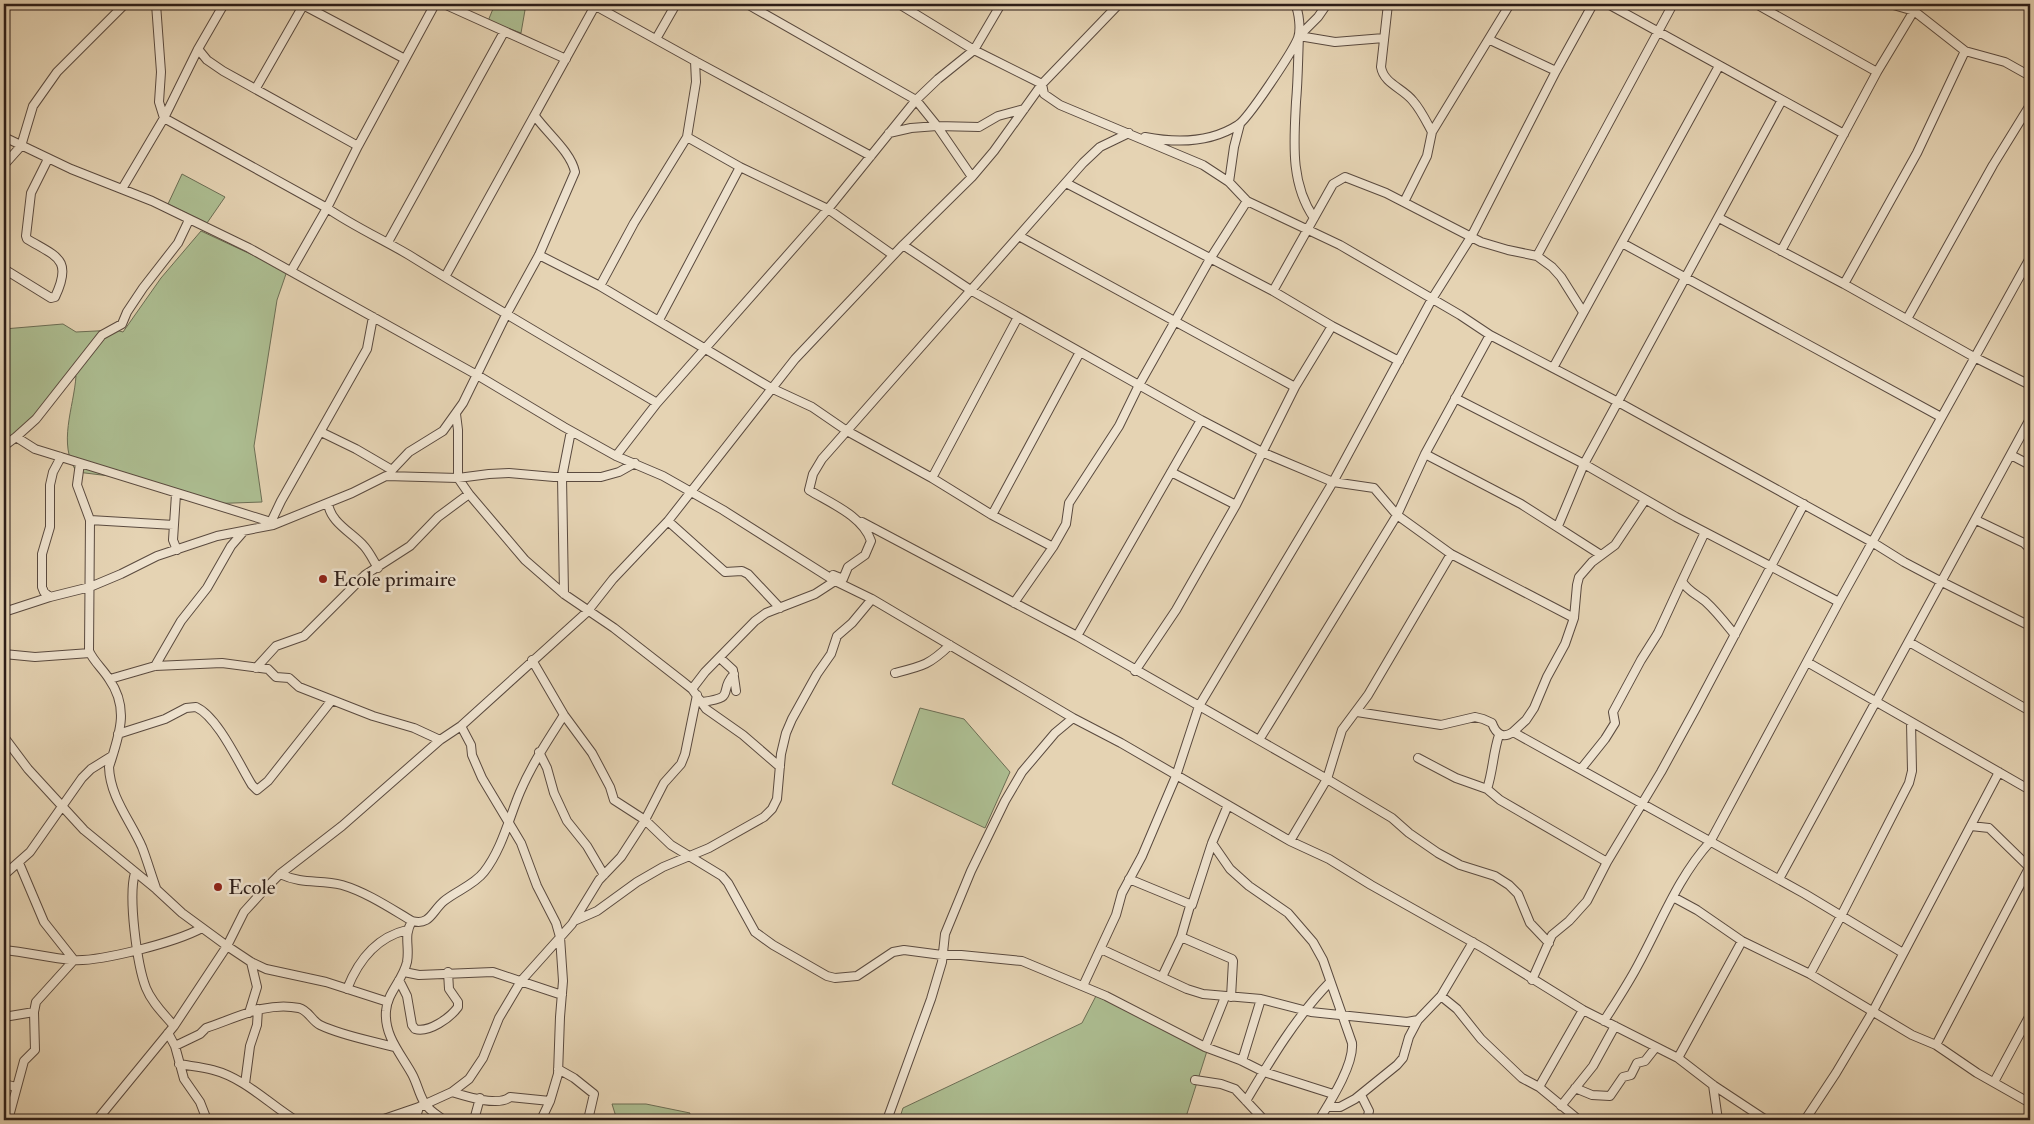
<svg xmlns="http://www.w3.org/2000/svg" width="2034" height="1124" font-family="'IM FELL Double Pica',serif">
<rect width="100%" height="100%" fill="#e5d3b3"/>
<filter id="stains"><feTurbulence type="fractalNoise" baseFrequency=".004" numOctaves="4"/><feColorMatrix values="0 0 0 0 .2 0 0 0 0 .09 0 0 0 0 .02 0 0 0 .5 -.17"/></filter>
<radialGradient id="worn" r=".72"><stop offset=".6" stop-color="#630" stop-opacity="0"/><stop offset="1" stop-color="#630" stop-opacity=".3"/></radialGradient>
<path fill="#adbe92" stroke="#6c6e55" d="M495,4h17l13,6 -4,23 -33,-12z
M182,174l43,23 -18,26 -39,-19z
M201,231l86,40 -10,29 -23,146 8,56 -57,2 -79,-26 -49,-6c-20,-27 -3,-65 -1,-96l-71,66h-1v-113l59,-5 13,8 40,-2 7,2 38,-54z
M920,708l44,11 46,53 -25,56 -93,-44z
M1097,994l110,57 -22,69h-286l4,-12 179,-85z
M612,1104h34l44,9 -2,7h-71z"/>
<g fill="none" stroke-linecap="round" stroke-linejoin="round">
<g stroke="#5a4a3f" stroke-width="10">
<path id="minor" d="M156,4l5,68 -2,30 5,16 163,90c26,18 55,31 82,47 82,51 165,99 248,148
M444,4l122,55
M592,4l103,57 176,95
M747,4l169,96 21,26 42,1 19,-11 26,-7
M899,4l75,46 68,34 2,10 16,11 143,60 26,17 18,19 93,44 120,70 30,20 128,67 254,140 32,20 36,19 90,45
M1388,4l-7,63c3,17 22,21 32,34 8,9 13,20 19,31
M1608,4l236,130
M1756,4l121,68
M1890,4l24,7 51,40 40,11 25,14
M303,5l102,54
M1299,36l36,6 49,-4
M656,39l20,-35
M1490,40l66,31
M198,49l9,11 16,11 135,75
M256,88l48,-84
M889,133l22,-5 26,-2 35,51
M4,137l67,32 81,32 97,47 228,127 87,52 52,29 47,20 60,34 112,71 37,18 201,119 48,25 169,98 39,18 42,26 112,63 100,62 95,48 35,27 53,35
M687,137l53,30 88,42 65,46
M1145,137c31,6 65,6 93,-12 10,-6 55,-74 60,-87 3,-8 1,-26 -3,-34
M4,165l17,-19 12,-40 24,-34 68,-68
M1229,182l5,-35 6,-23
M1066,183l207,108 59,35 67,35
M122,189l42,-71 34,-69 26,-45
M1404,202l23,-46 5,-24 78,-128
M1314,218c-24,-35 -20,-76 -18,-116 2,-22 2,-44 3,-66l19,-19 9,-13
M1719,218l125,66 130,73 56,28
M1019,236l276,151
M388,242l116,-210
M1622,243l319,174
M903,245l69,46 229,129 -124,216
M1781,251l96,-179 41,-68
M539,255l61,31 171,102 41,19 35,24 85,47 60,37 61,32
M1537,256l136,-252
M4,269l47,29 4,-1c18,-38 2,-40 -28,-58l-1,-3 5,-43 17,-34
M291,271l36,-63 31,-62 77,-142
M445,277l151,-273
M1844,284l73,-131 48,-102
M600,286l34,-63 53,-86 9,-55 -1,-21
M1273,291l60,-107 12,-7 41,16 95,49 27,8 29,6 15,11 9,10 22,35
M1907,319l86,-154 37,-60
M659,320l81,-153
M1553,368l166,-302
M1455,398l129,66 92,53 163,85
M456,414l2,16v48l11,16 56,66 39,34 50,34 68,53 10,8 14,20 37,26 37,32
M1201,420l63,33 69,29 41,6 23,27 54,39 123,64
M321,432l35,17 36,21 17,-18 34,-21 20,-28 43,-88 33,-60 36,-83c-4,-20 -28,-39 -40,-56
M16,437l19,12 236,73 2,3
M4,446l12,-9 20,-18 66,-84 20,-11 5,-12 16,-24 35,-45 11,-23
M1425,454l96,50 80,51
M2011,455l19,10
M616,456l41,-53 171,-194 88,-109 22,-21 36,-29 27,-46
M80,463l-3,22 13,35 -1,131c5,11 14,18 20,28 21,30 10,56 0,88 1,30 21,53 33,80 5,13 9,27 14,41
M1171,472l65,33
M932,478l86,-161
M176,494l-3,46 4,10
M328,503c2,19 23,29 35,42 6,6 10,15 15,23
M992,515l88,-163
M90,520l84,5
M1976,520l48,23 6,6
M668,521l57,51 17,-1 6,3 32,34
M271,522l10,-21 86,-152 6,-32
M862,522l215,114 250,143 65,39 17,15 29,20 22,12 35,11 14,9 9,9 12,29 19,20
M1558,526l26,-62 198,-364
M1705,532l-23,49c5,10 16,14 24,21 11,10 20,22 29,33
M833,575l10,4 5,-12 17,-12 6,-14c-8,-25 -41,-38 -62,-51l4,-16 9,-15 261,-296 17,-16 29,-14
M564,594l-2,-117 9,-46
M50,597l-6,-5 -2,-5v-33l8,-27v-42l3,-13 8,-15
M1014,603l39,-56 13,-23 3,-21 50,-77 20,-41 71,-126 37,-58
M4,612l46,-15 40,-10 31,-13 36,-18 60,-20 56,-11 79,-32 34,-17 72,2 31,-4 20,-1 45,4h47l18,-5 16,-9
M1909,642l121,69
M4,654l31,3 55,-4
M720,658l13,12 3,21
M532,660l32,55 28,38 18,34 4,13 31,20 26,25 51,31 6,7 27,49 18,13 54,31 8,2 22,-2 36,-24 11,-2 38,5h19l61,6 84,35 99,51 35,13 24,12 69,22
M1807,662l223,128
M155,666l26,-45 26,-33 24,-42 13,-15
M256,668l20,-22 28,-10 61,-61 45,-29 28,-29 31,-23
M1135,671l41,-61 60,-105 59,-118 37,-61
M895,673c28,-7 34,-8 55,-28
M110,679l45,-13 67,-3 46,6 8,8 13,1 10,9 74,29 41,12 26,12
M692,689l13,-17 50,-51 11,-8 49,-19 20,-13
M702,702c36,-5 15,-9 32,-28
M1357,712l84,13 34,-8 8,2 9,4c4,11 11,16 21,9l292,162 98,59
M461,726l10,19 1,10 10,23 39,65 16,43 19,37 4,14 3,44 -3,36 -2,57 -8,27 -9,19
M1513,732l13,-12 8,-12 13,-31 18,-33 9,-26 3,-33 2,-8 13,-15 23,-17 30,-45
M118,734l47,-15 21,-11 10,-1c22,10 43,57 56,78l5,5 11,-9 64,-81
M4,737l24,32 56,61 72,59 26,24 45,33 24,16 15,7 60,13 62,20
M1259,740l138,-225 28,-61 65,-119
M539,752l8,16 7,25 13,28 20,25 17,29
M1418,758l38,20 31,11 13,11 107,62
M1581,769l24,-30 10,-16 -2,-11 28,-52 17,-27 24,-52
M1487,789c6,-18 6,-36 12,-54
M1228,805l-16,38 18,26 19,17 39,27 25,29 10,18 29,83c2,22 -22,59 -33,77
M1971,826l18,2 41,40
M1290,841l37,-62 15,-49 26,-35 83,-141
M135,873c-7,23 2,92 11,115 6,15 18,26 28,38
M280,874c24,11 39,5 62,11 24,7 48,23 70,36
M4,875l26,-23 52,-74 9,-9 21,-13
M1129,879l63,26 20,-62
M1779,879l251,-460
M1673,897l24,13 45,31 68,33 102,61 24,10 41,28 53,30
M574,921l23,-10 40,-29 26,-15 46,-19 55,-31 8,-8 5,-10 4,-45 5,-21 6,-14 25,-45 14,-20 6,-18 15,-13 20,-24
M1181,937l51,22 1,2 -2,36
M1101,949l86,40 16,5 58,5 50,13 96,10 11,-2 23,-24 32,-54
M4,950c23,2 45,8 68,10 29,2 104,-18 130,-32
M404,972l15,3 74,-3 69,23
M1810,974l31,-58 68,-133 3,-12 -1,-49
M1162,977l19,-40 9,-31
M399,980l8,16 5,29 3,4c14,4 35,-11 43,-22v-5l-9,-13 -1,-17
M1532,980l20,-45 17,-14 18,-20 20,-39 54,-90 35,-64 108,-204
M1083,986l33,-71 6,-22 20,-37 34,-80 23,-70 134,-224 99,-183 39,-62 85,-166 37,-67
M347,989c11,-28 30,-52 60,-59
M1441,996l16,13 24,30 41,39 17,9 40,33
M249,1013l8,-26 -6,-25
M4,1017l30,-5
M1604,1021c12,-19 24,-37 34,-56 23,-42 40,-88 72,-123l129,-240 191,-344
M168,1033l7,13 9,33 16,23 7,18
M1936,1045l94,-179
M175,1046l25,-12 6,-6c30,-10 61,-27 93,-20 9,2 13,13 21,17 23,11 49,15 74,22
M1205,1047l20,-50
M1678,1058l64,-117
M1242,1061l19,-62
M179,1064c11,2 23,3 34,6 31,8 55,33 82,50
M558,1069l16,9 20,16 -6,26
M1195,1080l26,4 14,5 29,31
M1994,1082l36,-67
M4,1084l12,3
M245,1084l5,-38 7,-21 1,-16
M1713,1085l5,35
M1539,1087l44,-77
M1575,1088l17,7 18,1 13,-19 8,-2 6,-12 8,-2 11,-14
M452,1092c13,4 47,15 58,5l40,4
M1361,1095l8,16 -2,9
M1246,1101c25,-42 50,-84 84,-119
M1561,1106l32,-40 22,-40
M1327,1107h13l15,-8 42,-34 6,-7 6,-21 9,-17
M8,1120l16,-59 11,-11 -1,-38 2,-10 38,-42 -30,-38 -25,-59
M97,1120l77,-94 53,-80 17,-34 20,-22 16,-16 62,-48 98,-86 21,-14 126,-114 26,-33 55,-58 127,-162 108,-114 69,-68 22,-26 48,-67 77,-80
M381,1120l38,-13 33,-15 17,-13 14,-21 16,-40 22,-37 51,-57 27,-44 22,-23 24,-37 19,-37 17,-19 4,-10 12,-59
M415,1120l4,-13
M444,1120c-7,-5 -16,-10 -20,-18 -5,-8 -7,-19 -12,-28 -11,-20 -28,-38 -26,-63 1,-18 17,-31 21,-49 3,-16 -4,-26 5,-41 18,5 20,-10 32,-20 12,-10 30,-16 40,-29 18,-23 25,-54 36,-80 12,-28 28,-52 44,-77
M474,1120l6,-22
M887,1120l44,-121 11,-37 3,-28 26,-63 34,-70 17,-29 33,-39 18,-15
M1805,1120l31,-47 37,-62 126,-239"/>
</g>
<use href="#minor" stroke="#eee2ce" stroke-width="8"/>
</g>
<g fill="#8f2418" stroke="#eee2ce" stroke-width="2">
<circle cx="323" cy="579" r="5"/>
<circle cx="218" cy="887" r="5"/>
</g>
<g text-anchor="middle" stroke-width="5" stroke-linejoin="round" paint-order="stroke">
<g font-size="21" fill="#2c1d18" stroke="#eee2ce" text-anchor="start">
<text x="333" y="586">Ecole primaire</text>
<text x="228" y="894">Ecole</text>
</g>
</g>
<rect width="2034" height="1124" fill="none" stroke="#e5d3b3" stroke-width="20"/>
<rect x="5" y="5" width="2024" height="1114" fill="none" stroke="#2c1d18" stroke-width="2.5"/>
<rect x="10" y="10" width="2014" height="1104" fill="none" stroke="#2c1d18"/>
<rect width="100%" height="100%" filter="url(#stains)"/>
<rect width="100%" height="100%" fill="url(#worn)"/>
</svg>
